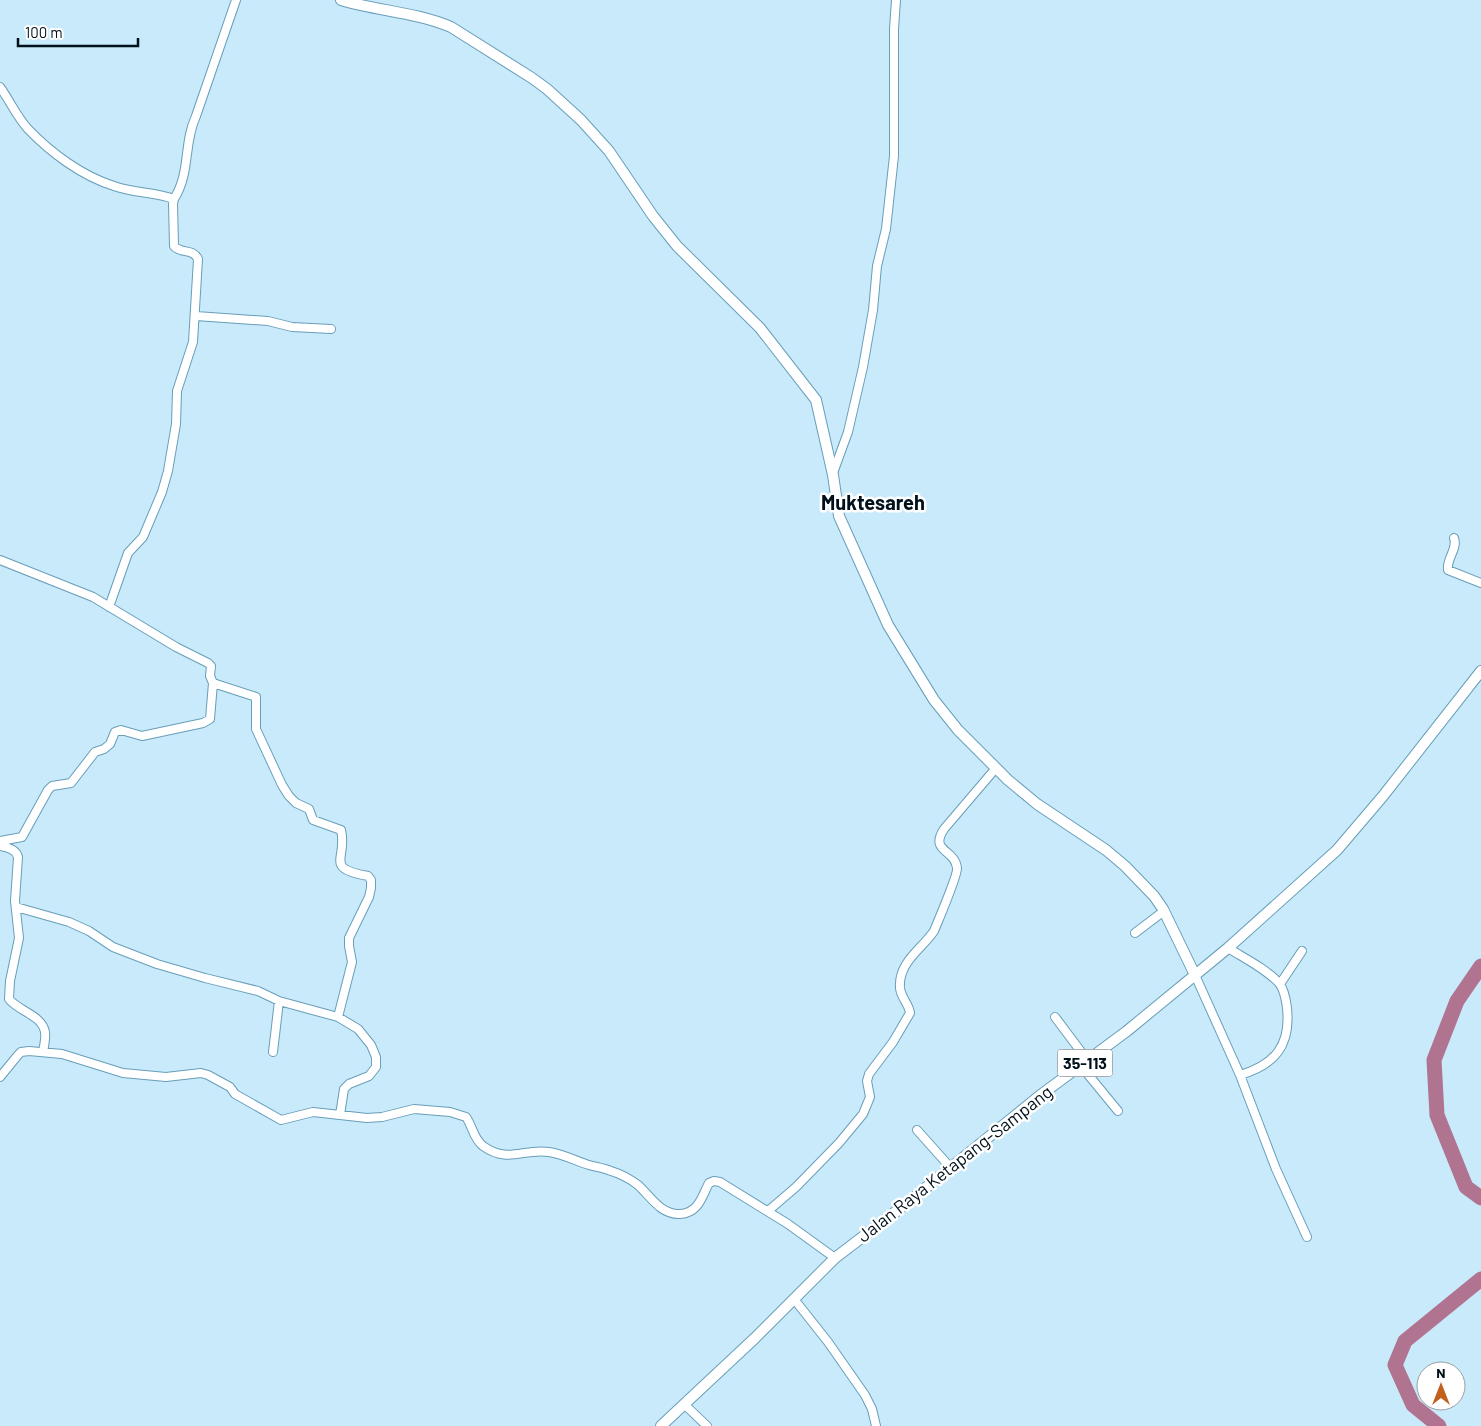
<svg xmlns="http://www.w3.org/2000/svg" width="1481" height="1426" font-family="Barlow,sans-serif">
<rect width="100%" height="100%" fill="#c8eafb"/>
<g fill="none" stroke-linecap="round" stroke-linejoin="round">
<path stroke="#b17490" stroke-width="15" d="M1481,966l-24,35 -23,59 3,55 29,72 15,11
M1439,1426l-26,-21 -18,-40 10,-24 76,-62"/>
<g stroke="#679eb9" stroke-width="10">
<path id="minor" d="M0,87c10,14 17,30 28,42 23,24 54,47 86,57 19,7 41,6 60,13l-1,5 1,42c6,8 19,2 24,13l-5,83 -16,49 -1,33 -8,47 -6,21 -19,45 -15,16 -19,54
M174,199c17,-27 9,-55 22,-83l40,-116
M196,316l72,5 24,6 39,2
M833,473l15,-41 15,-65 10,-57 4,-44 9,-37 8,-73v-127l2,-29
M1454,538c4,11 -8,21 -6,32l33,13
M0,560l93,37 83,50 32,16 3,3 -1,10 3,7 43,14v32l26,56 7,11 7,7 13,6 4,11 28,10c7,29 -18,38 27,46l3,4v8l-2,9 -20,41v8l3,16 -14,55
M0,841l22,-4 26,-47 4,-4 19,-3 24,-31 9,-3 6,-5 5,-12 6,-2 21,6 61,-13 7,-4 3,-36
M0,846c7,1 16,3 18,11l-3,44 4,37 -9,43 -1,18c9,12 33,16 36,33 1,6 -1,14 -2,20
M16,907l53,15 20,9 24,16 44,17 48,14 53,13 21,10 59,16 20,12 13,16 5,12v10l-7,9 -20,8 -5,5 -4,26
M1135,933l29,-22
M1228,948c16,10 37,20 51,35 5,6 7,17 8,25 4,37 -12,57 -47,67
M1195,975l45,100 36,94 31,68
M1280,984l22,-33
M1055,1017l33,44
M273,1052l6,-51
M1081,1066l37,45
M0,1077l18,-22 3,-3 8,-1 33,3 61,19 43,4 35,-4 7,2 22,12 5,7 46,26 32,-8 54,6 15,-1 32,-8 36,3 16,5c7,10 7,21 17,29 25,18 40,2 66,6 14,2 27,9 40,13 7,2 15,3 22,6 10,3 19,8 27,14 13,12 23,30 42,29 19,-1 22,-18 29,-31l5,-2 6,1 68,42 47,34
M917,1130l33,37
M768,1211l28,-24 43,-44 24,-29 7,-17 -3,-16 2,-7 24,-32 17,-29c-1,-9 -9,-15 -10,-25 -2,-26 22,-39 34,-57 4,-10 24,-56 23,-63 -2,-19 -28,-16 -13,-39l52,-61
M794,1299l34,43 37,53 7,14 4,17
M684,1404l23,22"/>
</g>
<g stroke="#679eb9" stroke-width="12">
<path id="major" d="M341,0c36,11 75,12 110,27l81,51 15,11 34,31 28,31 44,65 24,30 83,82 56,72 17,75 6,41 49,109 46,75 24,30 50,50 29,24 69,46 19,16 29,30 9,13 32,66
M661,1426l94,-88 80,-80 72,-55 135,-109 85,-63 101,-83 109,-98 46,-54 98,-125"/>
</g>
<use href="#minor" stroke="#fff" stroke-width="8"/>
<use href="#major" stroke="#fff" stroke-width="10"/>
</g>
<g text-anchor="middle" stroke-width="5" stroke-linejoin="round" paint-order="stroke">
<rect fill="#fff" stroke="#4c585f" stroke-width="1" x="1057.5" y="1049.5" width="55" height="27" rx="4"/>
<g font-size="16" font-weight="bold" fill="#00111b">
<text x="1085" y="1069">35-113</text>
</g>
<g font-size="18" fill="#00111b" stroke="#fff">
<text transform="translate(955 1164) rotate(-38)" y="6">Jalan Raya Ketapang-Sampang</text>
</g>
<g font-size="20" font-weight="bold" fill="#00111b" stroke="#fff">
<text x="873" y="510">Muktesareh</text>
</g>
</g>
<g transform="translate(1441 1386)"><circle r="24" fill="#ffffff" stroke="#99a0a4"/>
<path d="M0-4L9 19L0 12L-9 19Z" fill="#c1611d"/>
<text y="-8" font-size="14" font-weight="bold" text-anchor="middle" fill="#00111b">N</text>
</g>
<path d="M18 38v8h120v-8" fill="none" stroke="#00111b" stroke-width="2.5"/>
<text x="25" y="38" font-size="15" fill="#00111b" stroke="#ffffff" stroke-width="4" paint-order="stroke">100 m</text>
</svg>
